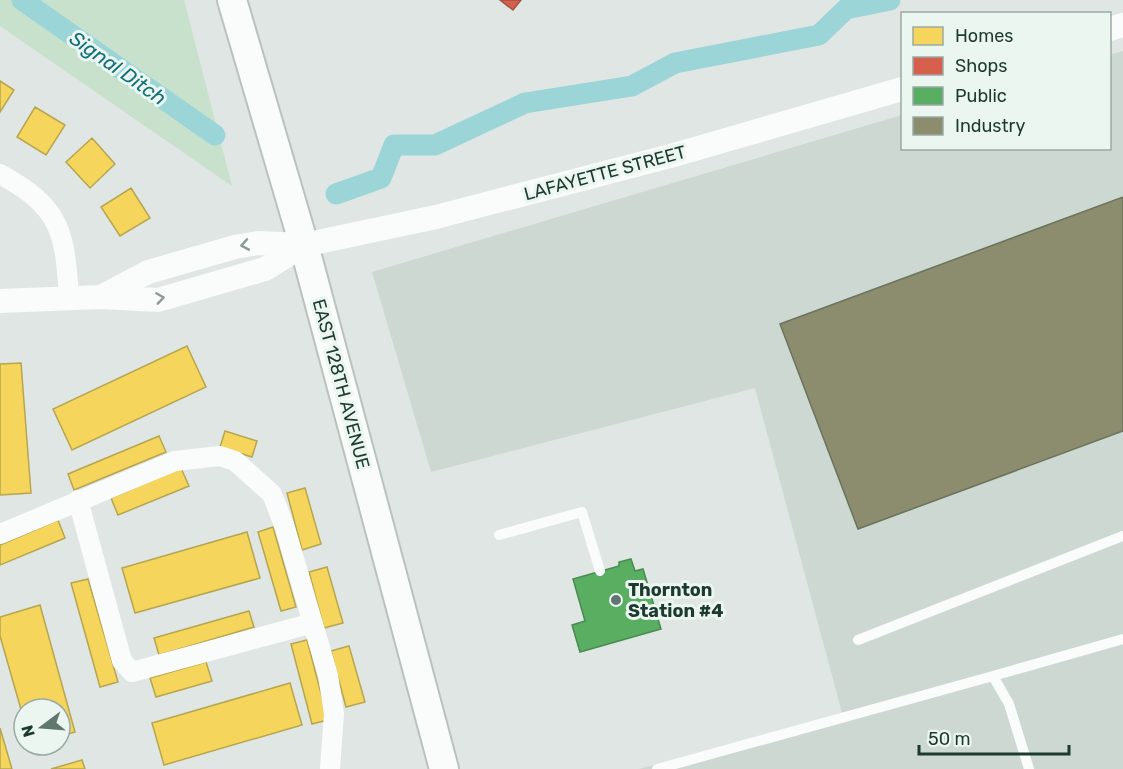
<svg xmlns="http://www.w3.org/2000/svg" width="1123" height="769" font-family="Rubik,sans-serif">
<rect width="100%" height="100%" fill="#e0e6e3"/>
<path fill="#cdd8d2" d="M1123,51v718h-484l203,-56 -87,-325 -324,84 -59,-200 530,-157v33h208v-93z"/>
<path fill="#c7e1cd" d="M0,0h184l48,186 -232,-160z"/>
<path fill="#f6d55c" stroke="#b5a64f" stroke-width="1.5" d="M0,81l14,9 -14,22z
M35,107l30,18 -19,30 -29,-18z
M92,138l23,26 -25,24 -24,-26z
M131,188l19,30 -30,18 -19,-29z
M187,346l19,41 -134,63 -19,-41z
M21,363l10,130 -31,2v-131z
M225,431l32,10 -5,16 -32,-10z
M159,436l7,16 -92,38 -6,-16z
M181,468l8,18 -71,29 -7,-17z
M305,488l16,56 -19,6 -15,-57z
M58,520l7,18 -65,27v-20z
M273,527l23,80 -15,4 -23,-79z
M247,532l13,46 -125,35 -13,-45z
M327,567l16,56 -19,5 -15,-56z
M88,579l30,103 -18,5 -29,-104z
M40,605l35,127 -15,4v-27h-36v11l-24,-84v-19z
M249,611l5,16 -95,28 -5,-17z
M307,640l21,80 -16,4 -21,-80z
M349,646l16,56 -19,5 -15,-56z
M206,662l6,19 -56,16 -6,-19z
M290,683l12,42 -138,40 -12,-42z
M0,728l12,41h-12z
M82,760l3,9h-34z"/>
<path fill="#d6604d" stroke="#9e5544" stroke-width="1.5" d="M500,0h21l-8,10z"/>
<path fill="#5aae61" stroke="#488b52" stroke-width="1.5" d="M631,559l4,12 8,-2 18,60 -81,23 -8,-27 13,-4 -12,-42 46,-13v-4z"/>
<path fill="#8c8c6e" stroke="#6b735b" stroke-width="1.5" d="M1123,197v234l-265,98 -78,-205z"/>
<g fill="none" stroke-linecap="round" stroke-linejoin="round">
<path stroke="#9cd5d8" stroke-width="21" d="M22,0l193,135
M336,194l45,-16 13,-33h41l90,-42 107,-17 43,-23 144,-28 27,-26 44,-9"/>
<g stroke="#b9c3be" stroke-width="32">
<path id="secondary" d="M232,0l72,245 140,524"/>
</g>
<path stroke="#fafbfb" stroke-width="10" d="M499,535l83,-23 18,59
M858,640l265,-104
M993,676l130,-37
M657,769l336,-93 16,28 20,65"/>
<path stroke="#fafbfb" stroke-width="20" d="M0,174c62,34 65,58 69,126
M78,500l44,161 10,11 181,-49
M0,534l175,-73 45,-5 15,5 37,33 13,34 43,147 6,39 -4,55"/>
<path stroke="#fafbfb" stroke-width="24" d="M1110,29l13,-4
M101,297l47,-25 87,-25 23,-4 46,2 132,-28 238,-62 228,-66
M0,301l101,-4 57,3 107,-31 39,-24"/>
<use href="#secondary" stroke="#fafbfb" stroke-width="28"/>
</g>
<defs><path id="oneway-chevron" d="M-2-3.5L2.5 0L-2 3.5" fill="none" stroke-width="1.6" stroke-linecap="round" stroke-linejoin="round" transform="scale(1.5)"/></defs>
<g stroke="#8c9a96">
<use href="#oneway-chevron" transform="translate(245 245) rotate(170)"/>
<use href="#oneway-chevron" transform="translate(160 298) rotate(-8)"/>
</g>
<circle fill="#61766f" stroke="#ecf6f1" stroke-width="2" cx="616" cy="600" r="6"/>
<g text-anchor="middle" stroke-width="6" stroke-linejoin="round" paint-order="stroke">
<g font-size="18" fill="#1d3a30" stroke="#ecf6f1">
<text transform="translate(605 173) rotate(-15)" y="6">LAFAYETTE STREET</text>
<text transform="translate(341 384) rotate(75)" y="6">EAST 128TH AVENUE</text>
</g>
<g font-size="18" font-weight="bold" fill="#1d3a30" stroke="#ecf6f1" text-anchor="start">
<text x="628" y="596">Thornton<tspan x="628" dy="21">Station #4</tspan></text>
</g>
<g font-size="20" font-style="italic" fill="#147079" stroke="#ecf6f1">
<text transform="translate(118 68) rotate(35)" y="7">Signal Ditch</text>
</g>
</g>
<rect x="901" y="12" width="210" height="138" fill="#ecf6f1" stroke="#99aba4" stroke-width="1.5"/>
<rect x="913" y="27" width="30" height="18" fill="#f6d55c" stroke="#99aba4" stroke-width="1.5"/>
<text x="955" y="42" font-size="18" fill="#1d3a30">Homes</text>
<rect x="913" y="57" width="30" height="18" fill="#d6604d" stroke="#99aba4" stroke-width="1.5"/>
<text x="955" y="72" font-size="18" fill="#1d3a30">Shops</text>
<rect x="913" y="87" width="30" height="18" fill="#5aae61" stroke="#99aba4" stroke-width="1.5"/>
<text x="955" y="102" font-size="18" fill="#1d3a30">Public</text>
<rect x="913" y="117" width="30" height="18" fill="#8c8c6e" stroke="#99aba4" stroke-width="1.5"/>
<text x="955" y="132" font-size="18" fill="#1d3a30">Industry</text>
<g transform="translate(42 727) rotate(254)"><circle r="28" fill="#ecf6f1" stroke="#99aba4" stroke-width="1.5"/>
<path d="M0-4.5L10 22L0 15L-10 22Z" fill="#61766f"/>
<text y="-9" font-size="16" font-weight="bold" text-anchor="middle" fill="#1d3a30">N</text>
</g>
<path d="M919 745v9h150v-9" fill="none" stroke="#1d3a30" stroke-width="3"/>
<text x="928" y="745" font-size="18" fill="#1d3a30" stroke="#ecf6f1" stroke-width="4.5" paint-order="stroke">50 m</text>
</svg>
